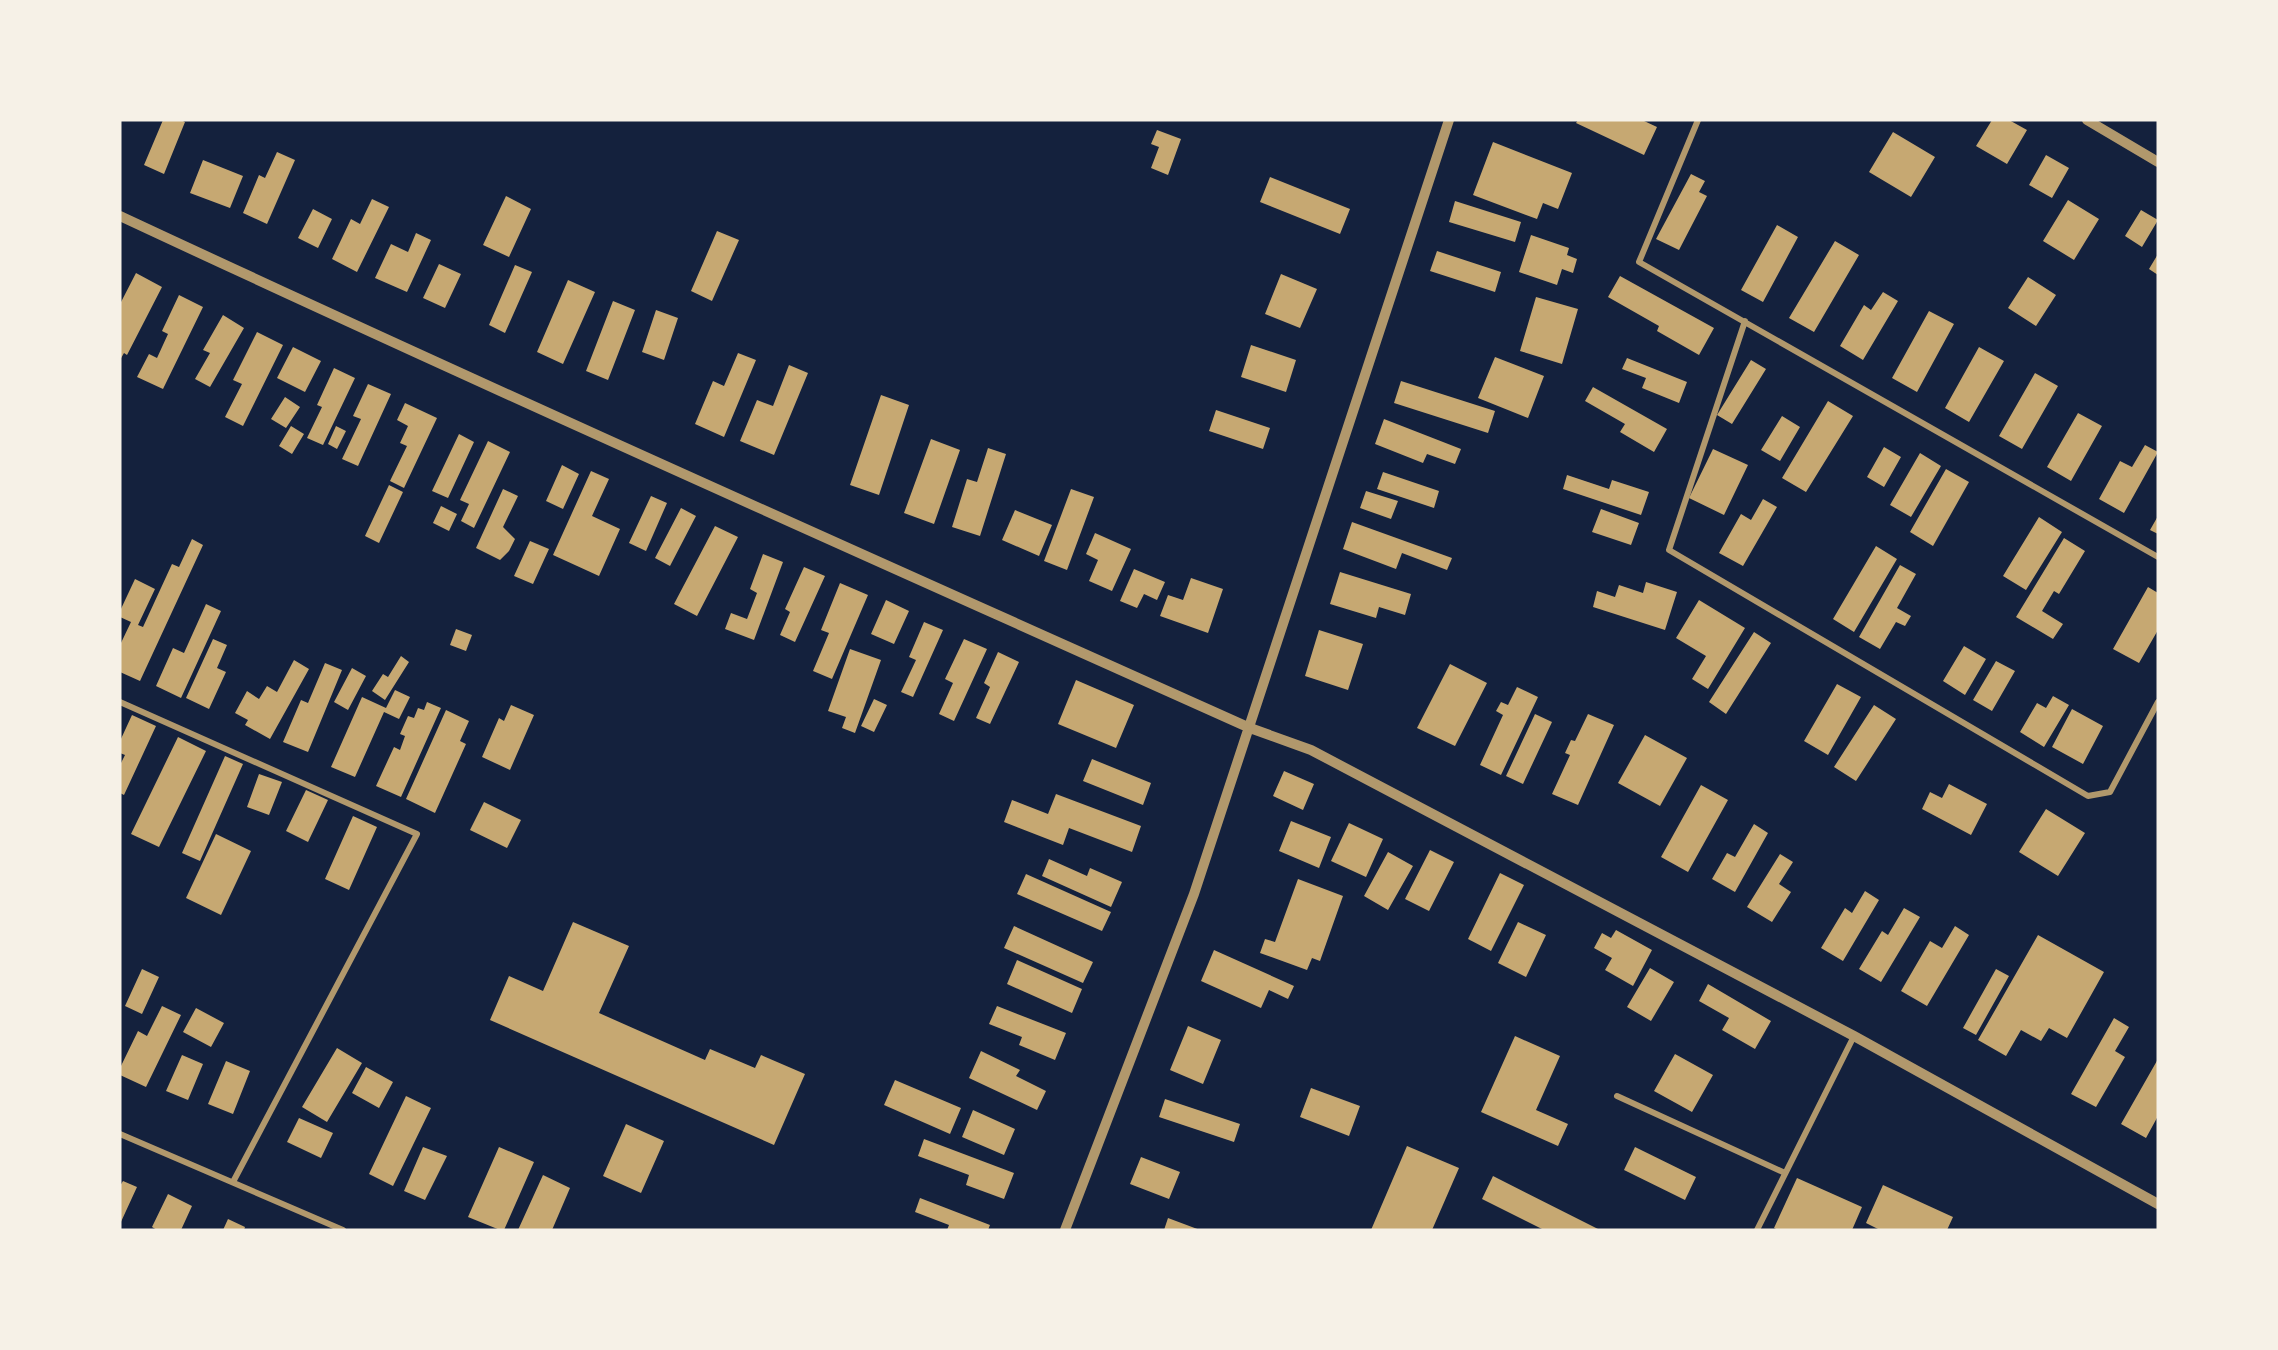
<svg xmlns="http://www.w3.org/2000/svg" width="2278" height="1350" font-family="'DM Sans',sans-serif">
<rect width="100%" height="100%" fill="#14213d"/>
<path fill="#c6a872" d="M163,120h18l4,2 -21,52 -20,-9z
M1578,120h64l15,7 -13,28 -68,-32z
M1992,120h17l18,10 -20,34 -31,-18z
M1157,130l24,9 -13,36 -17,-7 8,-21 -8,-3z
M1893,132l42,25 -24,40 -42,-25z
M1493,142l79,31 -14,36 -15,-6 -6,16 -64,-24z
M277,152l18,8 -28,64 -24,-11 16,-38 6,3z
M2046,155l23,13 -17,30 -23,-13z
M203,160l40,16 -13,32 -40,-15z
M1691,174l14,7 -6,11 8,4 -28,54 -23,-11z
M1270,177l80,32 -10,25 -80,-32z
M506,196l25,13 -22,48 -26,-12z
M372,199l17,8 -32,65 -25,-13 19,-40 9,5z
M2068,200l31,19 -25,41 -31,-19z
M1455,201l66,21 -6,20 -66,-20z
M313,209l19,10 -14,29 -20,-10z
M2141,210l17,10 -16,27 -17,-11z
M1777,225l21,12 -35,65 -22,-12z
M717,231l22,9 -27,61 -21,-10z
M416,233l15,7 -24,52 -32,-14 16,-34 17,8z
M1531,235l38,13 -2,7 10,4 -4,14 -11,-4 -5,16 -38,-13z
M1835,241l24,14 -45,77 -25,-14z
M1437,251l64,21 -6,20 -65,-21z
M2158,254v21l-9,-6z
M439,264l22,10 -16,34 -22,-10z
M515,265l17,7 -27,61 -16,-8z
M136,273l26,14 -35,68 -3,-2 -4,7v-56z
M1281,274l36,15 -17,39 -35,-14z
M1620,276l94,52 -15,27 -42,-24 2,-5 -51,-29z
M2028,277l28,18 -20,31 -28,-18z
M568,280l27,12 -32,72 -26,-12z
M1883,292l15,9 -35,59 -23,-14 24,-41 7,5z
M179,295l24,12 -40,82 -26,-12 12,-23 8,4 11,-24 -6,-3z
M1536,297l42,12 -16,55 -42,-13z
M613,301l22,9 -27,70 -22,-9z
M656,310l22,8 -14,42 -22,-8z
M1929,311l25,13 -37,68 -25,-14z
M223,315l21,13 -34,59 -15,-8 15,-26 -7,-3z
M257,332l26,13 -40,81 -18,-9 17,-33 -9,-4z
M1251,345l45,15 -10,32 -45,-15z
M293,347l28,14 -16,31 -28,-14z
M1979,347l25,14 -35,61 -24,-14z
M738,353l18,7 -32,77 -29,-13 18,-43 11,5z
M1495,357l49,19 -16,42 -50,-20z
M1627,358l60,24 -8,21 -37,-15 4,-10 -24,-9z
M1751,360l15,9 -34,55 -15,-9z
M789,365l19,8 -34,82 -34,-14 17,-41 16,6z
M334,368l21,10 -32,67 -16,-7 15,-31 -5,-2z
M2035,373l23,13 -36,63 -23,-13z
M1401,381l94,30 -7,22 -94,-30z
M368,384l23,10 -33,72 -16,-7 19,-40 -8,-3z
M1593,387l74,42 -13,23 -34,-20 5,-8 -40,-23z
M881,395l28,10 -30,90 -29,-10z
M285,397l15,10 -14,21 -15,-9z
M1828,401l25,15 -47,76 -24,-14z
M405,403l32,15 -33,70 -14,-7 17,-35 -7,-3 8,-17 -11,-6z
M1216,410l54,18 -7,21 -54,-18z
M2078,413l24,13 -31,55 -24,-14z
M1782,416l18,11 -20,34 -19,-11z
M1384,419l77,30 -6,15 -28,-10 -4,9 -48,-19z
M291,426l13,8 -12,20 -13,-8z
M336,426l10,5 -9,18 -9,-5z
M459,434l15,8 -26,56 -16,-7z
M931,439l29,11 -26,74 -30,-11z
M488,441l22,11 -36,76 -13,-7 8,-17 -9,-4z
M2145,445l13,7 -34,61 -25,-14 21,-38 12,6z
M1884,447l17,10 -17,30 -17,-10z
M988,448l18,6 -26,82 -28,-9 15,-48 10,3z
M1713,449l35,16 -24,50 -35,-17z
M1920,453l21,13 -30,51 -21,-12z
M562,465l17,9 -16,35 -17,-8z
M1946,469l23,13 -36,64 -23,-14z
M591,471l18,8 -17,37 28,13 -21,47 -46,-21z
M1383,472l56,19 -5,17 -57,-19z
M1567,475l42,14 3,-9 37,12 -8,23 -78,-26z
M389,485l14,7 -24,51 -14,-7z
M503,489l15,7 -15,31 12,12 -6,12 -9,9 -24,-12z
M1071,489l23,8 -27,73 -23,-9z
M1366,491l32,10 -7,18 -31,-11z
M651,496l16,7 -21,48 -17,-8z
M1763,499l14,8 -34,59 -24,-13 22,-39 10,6z
M441,506l16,8 -8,17 -16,-8z
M681,508l15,8 -26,50 -15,-8z
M1601,509l38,14 -8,22 -39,-13z
M1015,510l37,15 -13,31 -37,-16z
M2158,516v18l-8,-4z
M2039,517l23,15 -36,58 -23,-14z
M1352,522l100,36 -5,12 -45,-17 -6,16 -53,-20z
M715,526l23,11 -41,79 -23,-12z
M1095,533l36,16 -19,42 -23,-10 9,-21 -12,-6z
M2064,538l21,13 -26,43 -5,-3 -12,20 21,13 -10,15 -37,-22z
M192,539l11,6 -63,136 -20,-9v-27l11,-23 -11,-5v-6l15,-32 20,10 -17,36 5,2 29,-63 7,3z
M530,541l19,8 -16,35 -19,-8z
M1876,546l21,13 -43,73 -21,-13z
M763,554l20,8 -29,78 -29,-11 6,-16 16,6 10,-26 -7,-4z
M1900,565l16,9 -19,34 14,8 -6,10 -9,-4 -16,27 -21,-12z
M804,567l21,9 -30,66 -15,-7 10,-23 -5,-3z
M1134,569l31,13 -8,18 -13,-6 -7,14 -17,-7z
M1340,572l71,22 -6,21 -26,-8 -3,11 -46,-14z
M1191,578l32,11 -15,44 -48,-17 8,-21 15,5z
M1646,582l31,10 -12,38 -72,-23 4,-16 18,6 4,-12 24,8z
M840,583l28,12 -36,84 -19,-8 16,-38 -8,-3z
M2148,587l10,6v37l-19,33 -26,-14z
M886,600l23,11 -15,33 -23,-10z
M1699,600l46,28 -37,61 -16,-10 14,-23 -30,-18z
M206,604l15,7 -40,87 -25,-12 17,-38 11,5z
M924,622l19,8 -30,67 -12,-5 15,-32 -7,-3z
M456,629l16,6 -6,16 -16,-6z
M1319,630l44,14 -15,46 -43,-14z
M1754,632l17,11 -45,71 -17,-12z
M213,639l14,6 -10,23 9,4 -17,37 -23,-11z
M964,639l23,10 -33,72 -15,-7 14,-31 -8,-4z
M1964,646l22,13 -21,36 -22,-14z
M850,649l31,11 -26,73 -13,-5 4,-11 -18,-6z
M998,652l21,10 -29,62 -14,-6 14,-31 -6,-4z
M401,656l8,6 -24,38 -13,-9 11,-17 5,3z
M294,660l15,9 -39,70 -25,-14 3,-5 -13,-7 12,-22 12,8 8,-13 10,6z
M1996,661l19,10 -23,40 -19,-11z
M325,663l17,7 -34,82 -25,-10 18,-42 7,3z
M1450,664l37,19 -32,63 -38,-18z
M352,668l14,8 -18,34 -14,-8z
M1076,680l58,25 -18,43 -58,-24z
M1837,684l24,13 -33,58 -24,-14z
M1517,687l21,10 -37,78 -21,-10 23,-50 -7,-4 5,-9 7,3z
M395,690l15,7 -11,22 -15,-7 -29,65 -24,-10 31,-70 24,11z
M2053,696l16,9 -25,42 -24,-15 17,-29 9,5z
M874,699l13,6 -13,27 -13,-6z
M427,702l14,6 -40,89 -25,-11 18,-39 6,3 5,-14 -5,-2 8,-18 6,2 4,-10 6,2z
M511,705l23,10 -24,55 -28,-13 17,-39 5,3z
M1874,705l22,14 -40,62 -22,-14z
M2072,709l31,17 -20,38 -31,-17z
M446,710l23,11 -9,20 6,3 -31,69 -29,-14z
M1535,714l17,8 -29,62 -17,-8z
M1588,714l26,11 -36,80 -26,-11 18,-39 -5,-2 6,-13 4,1z
M132,715l24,11 -32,69 -4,-2v-28l5,-10 -5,-2v-12z
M1645,735l42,23 -27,48 -42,-23z
M178,737l28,14 -47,96 -28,-13z
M225,756l18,8 -43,97 -18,-8z
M1092,759l59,24 -8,22 -60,-24z
M1284,771l30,13 -11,26 -30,-14z
M259,774l23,8 -13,33 -22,-8z
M1949,784l38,20 -16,31 -49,-26 8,-17 12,6z
M1701,785l27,15 -40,72 -27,-15z
M306,790l22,10 -20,42 -22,-11z
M1056,794l85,32 -9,26 -63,-24 -6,17 -59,-23 8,-22 36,14z
M484,802l37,18 -14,28 -37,-18z
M2046,809l39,24 -27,43 -39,-24z
M353,816l24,11 -28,63 -24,-11z
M1291,821l40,16 -12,31 -40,-17z
M1349,823l34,16 -17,38 -35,-16z
M1754,824l14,9 -33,59 -23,-13 15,-26 8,4z
M216,834l35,17 -30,64 -35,-17z
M1430,850l24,12 -25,49 -24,-12z
M1388,852l25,14 -25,44 -24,-14z
M1780,854l13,8 -14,22 12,8 -19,30 -25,-15z
M1049,859l38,17 3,-8 32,14 -11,25 -69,-31z
M1500,873l24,12 -33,66 -23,-12z
M1026,874l85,38 -9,19 -85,-37z
M1298,879l45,17 -23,65 -8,-3 -5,12 -47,-17 5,-14 10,3z
M1865,891l14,9 -36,61 -22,-13 24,-40 7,5z
M1904,908l16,9 -39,65 -22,-13 23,-38 6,4z
M573,922l56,24 -30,67 106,47 5,-11 45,19 6,-13 44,19 -31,71 -284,-125 19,-44 34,15z
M1518,922l28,13 -20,42 -28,-14z
M1014,926l79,36 -10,21 -79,-35z
M1955,926l14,9 -42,71 -26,-15 29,-50 12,7z
M1616,930l36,20 -19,36 -28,-16 7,-12 -18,-10 8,-15 9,5z
M2038,935l66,37 -37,66 -18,-10 -8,13 -20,-11 -15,26 -28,-16z
M1214,950l80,36 -6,13 -19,-9 -8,18 -60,-27z
M1017,960l65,29 -10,24 -65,-29z
M1650,968l24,14 -23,39 -24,-14z
M142,969l17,8 -17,37 -17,-8z
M1996,969l13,7 -33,59 -13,-7z
M1708,984l63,37 -16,28 -33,-19 7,-12 -30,-17z
M162,1006l19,9 -35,72 -26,-12v-7l18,-37 9,5z
M997,1006l69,27 -11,27 -36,-15 3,-8 -33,-13z
M196,1008l28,15 -13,24 -28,-15z
M2114,1018l15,9 -14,24 10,6 -29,50 -25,-13z
M1188,1026l33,14 -18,44 -33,-14z
M1515,1036l45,20 -24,54 32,14 -10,22 -77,-34z
M337,1048l25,15 -35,59 -25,-15z
M981,1051l39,19 -4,6 30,15 -9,19 -68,-32z
M1675,1054l38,21 -21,37 -38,-21z
M182,1055l21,9 -15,36 -22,-9z
M2158,1059v57l-12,22 -25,-14z
M226,1061l24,10 -17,43 -25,-10z
M366,1067l27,15 -14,26 -27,-15z
M895,1080l66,28 -11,26 -66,-29z
M1311,1088l49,18 -11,30 -49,-19z
M406,1096l25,12 -38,78 -24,-12z
M1165,1099l75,25 -6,18 -75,-25z
M973,1110l42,19 -11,26 -42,-18z
M299,1118l34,15 -12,25 -34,-16z
M626,1124l38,17 -23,52 -38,-17z
M924,1139l90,34 -10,26 -38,-14 3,-10 -51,-19z
M1407,1146l52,22 -27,62h-61z
M423,1147l24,9 -22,44 -21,-9z
M499,1147l35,15 -30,68h-4l-32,-13z
M1635,1147l61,30 -11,23 -61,-30z
M1141,1157l39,15 -11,27 -39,-15z
M543,1175l27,13 -18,42h-34z
M1493,1176l107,54h-56l-62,-31z
M1797,1178l65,29 -10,23h-74l-4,-2z
M123,1181l14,6 -17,37v-38z
M1883,1185l70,32 -6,13h-67l-14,-7z
M168,1194l24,12 -11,24h-24l-5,-3z
M920,1198l70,27 -2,5h-41l2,-5 -34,-13z
M1168,1218l32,12h-36z
M228,1219l17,8 -1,3h-21z"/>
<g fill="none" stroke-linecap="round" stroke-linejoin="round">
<path stroke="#b1986c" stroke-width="6" d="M1698,120l-59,142 519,295
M1745,321l-76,229 419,246 22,-4 48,-90
M120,702l297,132 -184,348
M1617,1096l168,77
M120,1134l223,96
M1757,1230l97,-194"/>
<path stroke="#b1986c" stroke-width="10" d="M2087,120l71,42
M120,216c375,175 753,343 1130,512l61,22 543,286 304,168
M1065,1230l129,-336 255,-774"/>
</g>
<rect width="2278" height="1350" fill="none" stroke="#f6f1e7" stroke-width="243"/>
</svg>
